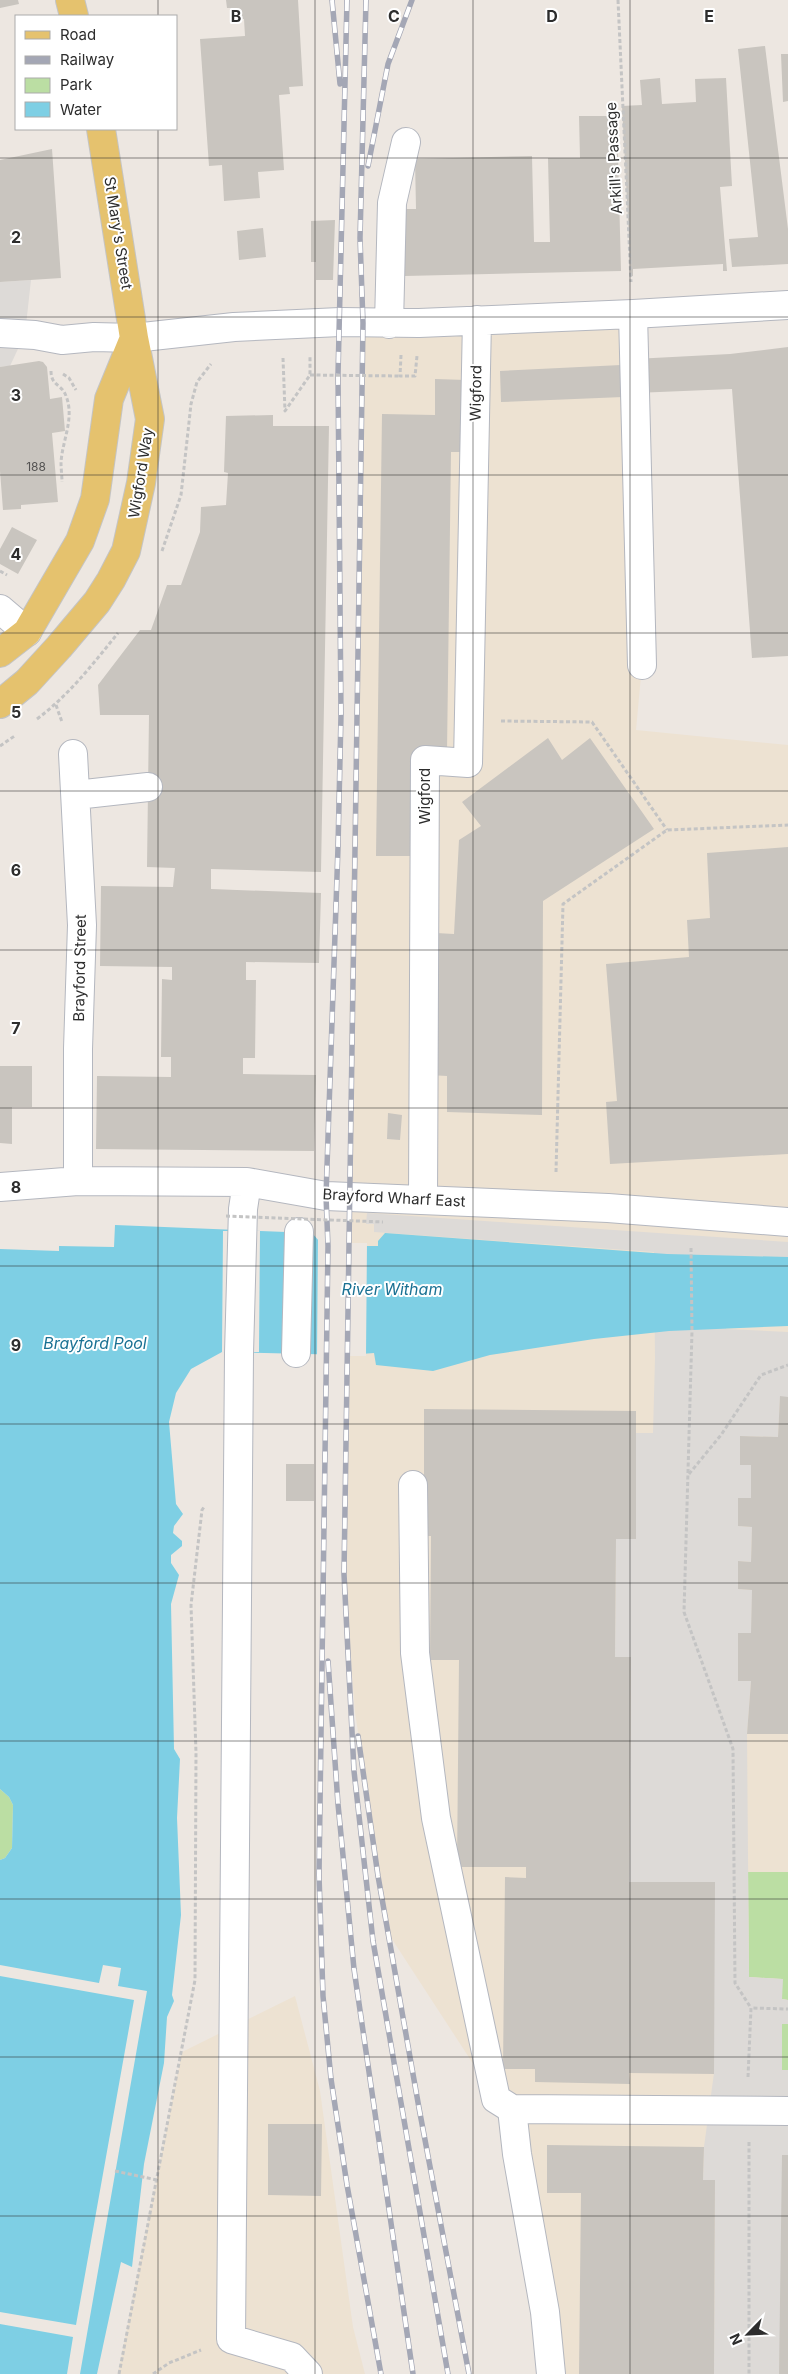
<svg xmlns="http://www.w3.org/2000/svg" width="788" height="2374" font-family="Inter,sans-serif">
<rect width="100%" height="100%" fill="#ede7e1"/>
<path fill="#ede2d2" d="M632,304l10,361 -6,65 152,15v1629h-237l-55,-275 -108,-166 -33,-221 -11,-138 3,-174 3,-457 13,-620z
M295,1996l25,95 33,236 12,47h-247l64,-322z"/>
<path fill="#bbdea3" d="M0,1789l9,8 4,8 -1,43 -7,10 -5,2z
M748,1872h40v128l-6,-1v-20l-33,-2z
M782,2024h6v46h-6z"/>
<path fill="#dddad7" d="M31,280l-6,54 -15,32 -10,1v-85z
M367,1213l421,29v15l-61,-1 -1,73 62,3v65h-8l-2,40 -38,-1v28l11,1v33h-13v28l14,1 -1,35 -13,-1v28l14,1 -1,91 -4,53 2,243 34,2 -1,20 6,1v24h-6v46h6v85l-9,219h-65l1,-193 -12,-1 1,-33 10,-74v-191h-85l2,-225h-16l1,-118h20v-106h17l2,-75 -1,-106 -280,-20v-8h-8z"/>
<path fill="#7ecfe4" d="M115,1225l197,8 7,8v5h59v-5l7,-8 282,21 121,3v69l-119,5 -75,8 -104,16 -57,16 -57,-6 -2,-12 -26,2 -126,-3 -31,17 -15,24 -7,29 7,82 7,10 -9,12 -1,7 9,8v5l-11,9v8l8,12 -8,29 3,145 6,10 -3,59 4,97 -9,80 2,6 -7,16 -3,46 -20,101 -12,103 -11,-5 -24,112h-97v-514l5,-2 7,-10 1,-43 -4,-8 -9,-8v-540l59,2v-5l55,1z"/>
<path fill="#ede7e1" d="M223,1231h37l-1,121h-37z
M318,1236l4,7h45l-1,113h-49z
M0,1965l99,18 4,-18 18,3 -3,18 29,5 -67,383h-13l6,-37 -73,-13v-12l76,13 58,-325 -134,-24z"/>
<path fill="#c9c5bf" d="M0,0h18l1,4 -19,4z
M226,0h72l5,86 -14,1 1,7 -11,1 5,75 -26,2 2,26 -36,3 -2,-36 -13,1 -9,-127 45,-3 -1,-17 -10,1 -2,-12h-5z
M765,46l23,183v35l-56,3 -3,-28 29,-2 -20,-188z
M781,54h7v47l-5,1z
M660,78l2,26 34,-2 -1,-23 31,-1 6,108 -12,1 7,84h-4v-7l-90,5v7h-2l-9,-170 20,-1 -2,-25z
M579,116h38l4,155 -216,5 -2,-67h13l-1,-50 117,-3 2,86h16l-2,-84h32z
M52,149l9,129 -61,4v-122z
M335,220l-2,60h-17v-18h-5v-41z
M263,228l3,29 -27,3 -2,-29z
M788,347v309l-36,2 -20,-269 -97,4 -1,-34 96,-5z
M39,361l4,1 4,5 3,32 12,-2 3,34 -13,2 6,69 -37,3v4l-18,1 -3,-39v-104z
M621,365l2,32 -122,5 -1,-31z
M435,379l31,1 -1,72h-14l-4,299h-28l-1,105h-42l6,-442 53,1z
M273,415v11h56l-8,446 -110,-3v20l110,4 -2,70 -73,-1v18h10l-1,78h-12v16l73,1 -2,76 -218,-2 1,-73 74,1v-20h-10l1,-78 10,1v-13l-72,-1 1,-80 72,1 2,-19 -28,-1 2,-152h-49l-2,-30 42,-55h11l16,-45h14l19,-53 1,-25 25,-2 2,-32 -4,-1 2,-56z
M12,527l25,13 -19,34 -18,-10v-15z
M548,738l14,22 28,-22 64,91 -111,72 -1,214 -95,-3v-36l-18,-1 7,-142 18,1 5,-94 22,-14 -19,-24z
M788,847v307l-178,10 -4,-62 11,-1 -11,-137 83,-7 -2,-37 23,-2 -3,-65z
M0,1066h32v41h-20v37l-12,-1z
M388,1113l14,2 -2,25 -13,-1z
M780,1396l8,1v337h-41l4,-53h-13v-48h13l1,-43 -14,-1v-28l13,1 1,-35 -14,-1v-28h13v-33h-11v-29l38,1z
M424,1409l212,2v128h-20l-1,118h16l-2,225h86l-1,192 -85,-1 1,11 -95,-2v-13h-32l2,-192 21,1v-11h-69l2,-207h-29l1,-124h-7z
M286,1464h28v37h-28z
M268,2124h54l-1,72 -53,-1z
M547,2145l157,2 -1,33h12l-1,194h-135l2,-181h-34z
M782,2155h6v219h-9z"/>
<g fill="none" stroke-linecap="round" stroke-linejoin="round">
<g stroke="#b4b7bf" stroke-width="30">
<path id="minor" d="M633,314l9,351
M389,324l3,-121 14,-61
M0,333l35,2 27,5 32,-3 40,1 100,-11 106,-5 79,1 214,-9 155,-9
M0,609l27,23
M73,754l9,171 -4,124v132
M76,795l72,-8
M247,1182l-4,27 -4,144 -8,986 61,18 16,17
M0,1187l78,-6 169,1 79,14 282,12 180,14
M423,1200l2,-440 43,3 9,-443
M296,1353l3,-121
M413,1485l2,168 21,165 60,281 16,10 276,2
M512,2109l5,45 28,158 6,62"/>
</g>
<g stroke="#c4c4c4" stroke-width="30">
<path id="major" d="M70,0l4,16
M0,653l27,-21 53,-91 15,-42 14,-100 25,-61
M0,704l27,-22 32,-35 38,-45 14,-22 15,-29 15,-68 9,-64 -16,-81 -33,-209"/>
</g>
<path stroke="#c4c4c4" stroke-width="3" stroke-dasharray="4 2.5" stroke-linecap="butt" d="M618,0l13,282
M401,355l-1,21h15l2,-20
M283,358l2,53 25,-36v-19
M51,371c0,15 11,13 15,25 9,22 -4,45 -5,67 0,6 1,13 1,19
M63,374l6,4 7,12
M162,551l19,-56 10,-91 6,-22 14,-18
M0,571l7,4
M56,705l6,17
M37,719c32,-24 56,-55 81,-86
M501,721l91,1 75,108
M0,746l16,-11
M556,1172l7,-268 104,-74 121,-5
M691,1248l1,83 -8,281 49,137 2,234 16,25
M689,1474l32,-39 40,-60 27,-10
M748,2077l3,-69 37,1
M749,2142v232
M115,2171l42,9
M119,2374l76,-394 1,-227 -5,-148 11,-95 2,-3
M153,2374l16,-11 32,-13"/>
<use href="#minor" stroke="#fff" stroke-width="28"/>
<use href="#major" stroke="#e5c26e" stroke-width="28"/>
<g stroke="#a4a7b5" stroke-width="5.5">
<path id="rail" d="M332,0l8,84
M347,0l-9,375 3,340 -3,132 -12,349 2,50 -9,629 4,121 8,83 16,106 34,189
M366,0l-6,238 3,85 -19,1251 10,197 19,170 75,433
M368,166l20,-102 24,-64
M328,1661l10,143 16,165 59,405
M358,1736l20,140 41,232 50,266"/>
</g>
<use href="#rail" stroke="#fff" stroke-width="4" stroke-dasharray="11" stroke-linecap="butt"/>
<path stroke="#c4c4c4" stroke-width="3" stroke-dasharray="4 2.5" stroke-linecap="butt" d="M310,375l90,1
M226,1216l157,6"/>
</g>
<path fill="none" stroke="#2d2d2d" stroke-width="1" stroke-opacity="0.55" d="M158,0v16M315,0v2374M473,0v2374M630,0v2374M158,129v2245M0,158h788M0,317h788M0,475h788M0,633h788M0,791h788M0,950h788M0,1108h788M0,1266h788M0,1424h788M0,1583h788M0,1741h788M0,1899h788M0,2057h788M0,2216h788"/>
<g text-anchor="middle" stroke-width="4" stroke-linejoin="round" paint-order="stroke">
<g font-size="12" fill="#545352">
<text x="36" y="471">188</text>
</g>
<g font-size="15" fill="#2d2d2d" stroke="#fff">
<text transform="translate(614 158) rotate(-93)" y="5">Arkill's Passage</text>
<text transform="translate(118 233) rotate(81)" y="5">St Mary's Street</text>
<text transform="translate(476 393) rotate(-89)" y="5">Wigford</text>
<text transform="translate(141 473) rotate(-81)" y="5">Wigford Way</text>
<text transform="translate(425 796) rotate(-90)" y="5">Wigford</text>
<text transform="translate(80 968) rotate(-89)" y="5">Brayford Street</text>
<text transform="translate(394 1198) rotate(3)" y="5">Brayford Wharf East</text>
</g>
<g font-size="16" font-style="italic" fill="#1a7193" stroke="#fff">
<text x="392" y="1295">River Witham</text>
<text x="95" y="1349">Brayford Pool</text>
</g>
</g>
<g font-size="16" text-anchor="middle" font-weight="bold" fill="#2d2d2d" stroke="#fff" stroke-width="4" stroke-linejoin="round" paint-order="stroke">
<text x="236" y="22">B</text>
<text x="394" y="22">C</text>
<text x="552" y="22">D</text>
<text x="709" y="22">E</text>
<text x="16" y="243">2</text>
<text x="16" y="401">3</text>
<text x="16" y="560">4</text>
<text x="16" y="718">5</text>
<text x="16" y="876">6</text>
<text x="16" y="1034">7</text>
<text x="16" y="1193">8</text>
<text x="16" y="1351">9</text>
</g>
<rect x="15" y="15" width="162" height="115" fill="#ffffff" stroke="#ababab"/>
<rect x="25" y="31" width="25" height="8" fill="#e5c26e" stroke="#ababab"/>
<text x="60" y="40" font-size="15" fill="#2d2d2d">Road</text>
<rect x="25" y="56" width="25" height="8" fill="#a4a7b5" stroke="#ababab"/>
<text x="60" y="65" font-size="15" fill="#2d2d2d">Railway</text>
<rect x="25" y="78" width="25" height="15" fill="#bbdea3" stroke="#ababab"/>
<text x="60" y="90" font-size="15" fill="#2d2d2d">Park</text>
<rect x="25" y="102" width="25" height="15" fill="#7ecfe4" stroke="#ababab"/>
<text x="60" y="115" font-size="15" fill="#2d2d2d">Water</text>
<g transform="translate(748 2334) rotate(246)" stroke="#ffffff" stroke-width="4" paint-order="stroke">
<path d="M0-4L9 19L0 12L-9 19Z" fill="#2d2d2d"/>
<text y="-8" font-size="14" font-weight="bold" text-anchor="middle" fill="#2d2d2d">N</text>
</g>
</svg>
